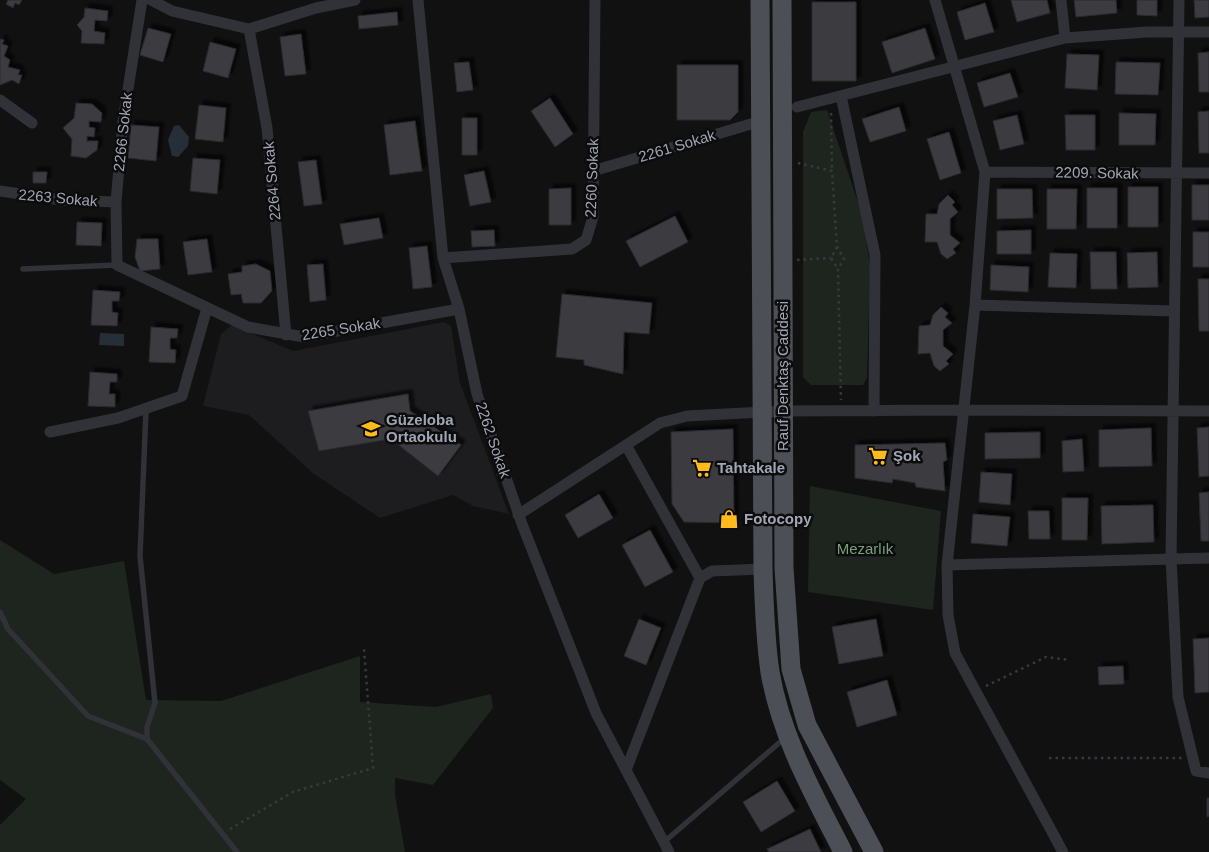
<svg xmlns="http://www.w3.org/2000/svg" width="1209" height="852" font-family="Helvetica,sans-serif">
<defs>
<filter id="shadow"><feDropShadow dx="4.5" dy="-4.5" stdDeviation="1" flood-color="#0009"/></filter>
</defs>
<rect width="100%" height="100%" fill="#111112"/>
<path fill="#1d1d1f" d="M444,322l7,4 9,57 49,131 -36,-8 -20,-11 -73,23 -66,-44 -65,-59 -46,-9 18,-72 11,-9 61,26z"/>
<path fill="#1d251e" d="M827,110l36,107 7,49 -3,112 -4,7h-52l-8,-8v-245l8,-20z
M810,486l131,25 -8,99 -125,-18z
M0,540l54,34 70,-13 22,139 75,1 139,-45v46l76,5 55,-13 2,14 -60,77 -38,-7v17l10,57h-405v-27l26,-26 -26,-19z"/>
<path fill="#262f37" d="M179,125l10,12 -1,9 -10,11 -6,-1 -4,-16 6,-14z
M100,333l24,1v12l-25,-1z"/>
<path fill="#3a3b40" stroke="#2b2a2f" filter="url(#shadow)" d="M8,0h14l-3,5 -4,-2 -2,5 -7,-4z
M1011,0h36l3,13 -33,9z
M1074,0h42l1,13 -41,4z
M1137,0h20v16l-20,-1z
M1194,0h15v17l-14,1z
M812,2h44v79h-44z
M985,3l9,29 -29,8 -8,-28z
M85,8l23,3 -1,10 -12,-1 -1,11 11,2 -1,11 -23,-1 1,-12 -5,-6 7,-8z
M397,12l1,13 -39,4 -1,-13z
M148,28l23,6 -8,28 -23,-7z
M925,28l10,31 -43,14 -10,-31z
M301,34l5,40 -21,2 -5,-39z
M0,39l4,1 -2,4 6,2 -4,10 6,4 -2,7 12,3 -2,5h4l-3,9 -7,-4 -12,5z
M210,42l26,7 -8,29 -25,-7z
M1209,52v40h-10l-1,-39z
M1067,54l32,1 -2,35 -32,-2z
M469,62l4,28 -16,2 -3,-29z
M1116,62l44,1 -2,32 -43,-1z
M677,65h61v47l-8,8h-53z
M1010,73l8,24 -34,10 -7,-24z
M550,98l23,36 -18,13 -24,-36z
M76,103l16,1 10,9 -1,9 -12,-1v6l6,1 -1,9 -7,-1v5h11l-1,9 -11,8 -15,-2 1,-17 -9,-11 11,-10z
M199,105l27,3 -3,34 -28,-3z
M899,107l7,24 -36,11 -8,-23z
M1209,111v42h-10l-1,-41z
M1119,113l37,1 -1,31h-36z
M1017,115l7,29 -24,6 -7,-29z
M1065,115h30v35h-29z
M462,118h15v37h-15z
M415,121l7,50 -32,4 -6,-50z
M131,125l28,2 -3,34 -28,-3z
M949,132l12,41 -21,7 -13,-41z
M193,158l27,2 -3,34 -27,-3z
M316,160l6,44 -18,2 -6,-44z
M484,171l7,31 -21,4 -6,-31z
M33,172h14l-1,11h-13z
M1192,185h17v35h-17z
M1128,187h30v40h-30z
M571,188v37h-22v-36z
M1087,188h30v40h-30z
M997,189h35l1,29 -36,1z
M1047,189h30l-1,40h-29z
M948,195l7,7 -3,3 6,7 -8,7v16l10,8 -7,6 3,4 -9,6 -6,-5 -4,-12h-12l1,-28h11l2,-10z
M675,216l13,26 -48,25 -14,-26z
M379,218l4,20 -39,7 -4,-21z
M77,222l25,1 -1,23 -25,-1z
M494,230l1,16 -23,1 -1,-16z
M1031,230v24h-34v-23z
M1193,232h16v35h-16z
M137,239h21l2,30 -20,2 -5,-14z
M207,239l5,33 -24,3 -5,-33z
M427,246l5,41 -19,2 -4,-41z
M1090,252h26l1,37h-26z
M1157,252l1,35 -30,1 -1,-35z
M1050,253l27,1 -1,34 -28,-1z
M256,264l14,7 2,20 -11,12h-18l-2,-9 -10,1 -3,-21 14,-2v-6z
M323,264l3,36 -16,2 -3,-37z
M991,265l38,2 -1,25 -38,-2z
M1198,279h11v52h-10z
M93,290l27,2 -1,9h-7v11l6,1 -1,13 -26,-1z
M562,294l90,9 -3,31 -25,-2 -1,42 -39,-9v-5l-28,-3z
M941,307l7,6 -3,4 7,6 -9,7v16l10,8 -7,7 3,3 -9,7 -6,-5 -4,-13 -12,1 1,-28 11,-1 3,-10z
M151,327l27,2 -1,9h-7v11l6,1 -1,13 -26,-1z
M90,372l27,2v8h-7l-1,12h6v13l-27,-1z
M408,394l2,17 51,34 -23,31 -47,-37 -72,12 -11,-40z
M1209,427v49l-10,1 -2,-49z
M1151,428l1,38 -53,1v-37z
M733,429l1,94 -50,-1 -12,-18 -1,-72z
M1040,432v26l-55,1v-26z
M1082,439l2,32 -21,1 -1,-31z
M945,443l2,17 -4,2 2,29 -29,-4 -1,-4 -22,-4 -1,4 -37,-5v-33z
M981,472l31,2 -2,31 -31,-3z
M1209,492v49h-8l-2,-48z
M599,494l14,24 -35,20 -13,-23z
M1062,498h26l-1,42h-25z
M1153,505l1,37 -52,2 -1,-38z
M1028,511h21l1,28h-21z
M973,514l37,3 -3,29 -36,-3z
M650,530l23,42 -28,15 -23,-42z
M639,619l22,9 -15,37 -22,-9z
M876,619l7,37 -44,8 -7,-37z
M1209,638v54l-14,1 -2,-54z
M1123,666l1,18 -25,1 -1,-18z
M887,680l10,35 -40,12 -10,-35z
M777,781l18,30 -34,21 -18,-30z
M1207,798h2v18l-2,1z
M810,829l11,23h-52l-2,-3z"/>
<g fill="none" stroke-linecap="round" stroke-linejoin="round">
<path stroke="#37393f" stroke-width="2.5" stroke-dasharray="2.5 4" stroke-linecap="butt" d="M831,113l1,58
M798,163l34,8 5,76 7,12 -6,10 3,131
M837,247l-6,11 7,11
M797,260l34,-2
M986,686l60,-29 24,3
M1049,758h133
M230,829l63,-37 80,-24 -9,-119"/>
<path stroke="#313238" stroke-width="5.5" d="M23,269l94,-4
M0,612l8,17 80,87 59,23v-12l8,-24 -15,-147 6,-146
M147,739l90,113
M664,842l115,-99"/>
<path stroke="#313238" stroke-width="11" d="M142,0l-19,121 -7,81 1,63 131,62 56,10 155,-28
M151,0l21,11 77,18 67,-21 39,-8
M418,0l25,258 16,51 18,85 45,130 74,189 73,139
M935,0l50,172 -10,133 -28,260 1,50 7,38 108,199
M1061,0l4,38
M1179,0l-8,558 7,139 18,74 13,2
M249,29l18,99 19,207
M841,96l34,159 -1,156
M0,100l32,23
M797,107l268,-69 82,-6h62
M593,171l168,-50
M985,172l224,1
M0,191l61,9 55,2
M443,258l129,-9 14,-9 7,-23 2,-217
M975,305l199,6
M50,432l68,-14 64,-22 25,-88
M626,445l74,133
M518,515l142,-92 27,-7 97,-5 180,-1 245,1
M947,565l262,-7
M626,770l74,-192 12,-7 51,-2"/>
<path stroke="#4d4f57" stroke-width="19" d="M760,0l3,569c1,35 2,69 7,103 11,65 44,123 73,180
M782,0l2,568 7,101 16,56 67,127"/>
</g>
<defs>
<g id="school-bare" transform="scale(1.5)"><path d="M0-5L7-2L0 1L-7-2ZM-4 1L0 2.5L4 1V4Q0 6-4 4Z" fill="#ffbb1c" stroke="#0c0c0d" stroke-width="2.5" paint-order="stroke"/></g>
<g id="supermarket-bare" transform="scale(1.5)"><path d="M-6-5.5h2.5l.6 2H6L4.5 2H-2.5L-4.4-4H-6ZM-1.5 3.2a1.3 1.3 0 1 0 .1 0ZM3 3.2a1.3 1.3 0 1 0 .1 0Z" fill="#ffbb1c" stroke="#0c0c0d" stroke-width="2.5" paint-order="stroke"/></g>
<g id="shop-bare" transform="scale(1.5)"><path d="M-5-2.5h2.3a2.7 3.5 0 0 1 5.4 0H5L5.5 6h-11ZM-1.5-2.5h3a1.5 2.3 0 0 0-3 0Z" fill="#ffbb1c" stroke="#0c0c0d" stroke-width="2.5" paint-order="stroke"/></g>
</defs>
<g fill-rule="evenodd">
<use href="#school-bare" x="371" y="429"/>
<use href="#supermarket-bare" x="878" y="456"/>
<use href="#supermarket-bare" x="702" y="468"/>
<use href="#shop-bare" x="729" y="519"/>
</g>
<g text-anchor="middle" stroke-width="5" stroke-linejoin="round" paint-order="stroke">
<g font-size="15" fill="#a1a6b4" stroke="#0c0c0d">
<text transform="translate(123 132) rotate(-84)" y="5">2266 Sokak</text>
<text transform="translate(677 146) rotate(-17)" y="5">2261 Sokak</text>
<text transform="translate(1097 173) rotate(1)" y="5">2209. Sokak</text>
<text transform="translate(592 178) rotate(-88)" y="5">2260 Sokak</text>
<text transform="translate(272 181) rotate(-95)" y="5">2264 Sokak</text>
<text transform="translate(58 198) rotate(5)" y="5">2263 Sokak</text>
<text transform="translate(341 329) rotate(-9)" y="5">2265 Sokak</text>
<text transform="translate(783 376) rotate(-90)" y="5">Rauf Denktaş Caddesi</text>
<text transform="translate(493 440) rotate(71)" y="5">2262 Sokak</text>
</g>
<g font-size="15" font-weight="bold" fill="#a1a6b4" stroke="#0c0c0d" text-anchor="start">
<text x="386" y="425">Güzeloba<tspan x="386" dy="17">Ortaokulu</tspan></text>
<text x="893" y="461">Şok</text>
<text x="717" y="473">Tahtakale</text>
<text x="744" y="524">Fotocopy</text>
</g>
<g font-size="15" fill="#76a17a" stroke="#0c0c0d">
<text x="865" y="554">Mezarlık</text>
</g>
</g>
</svg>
